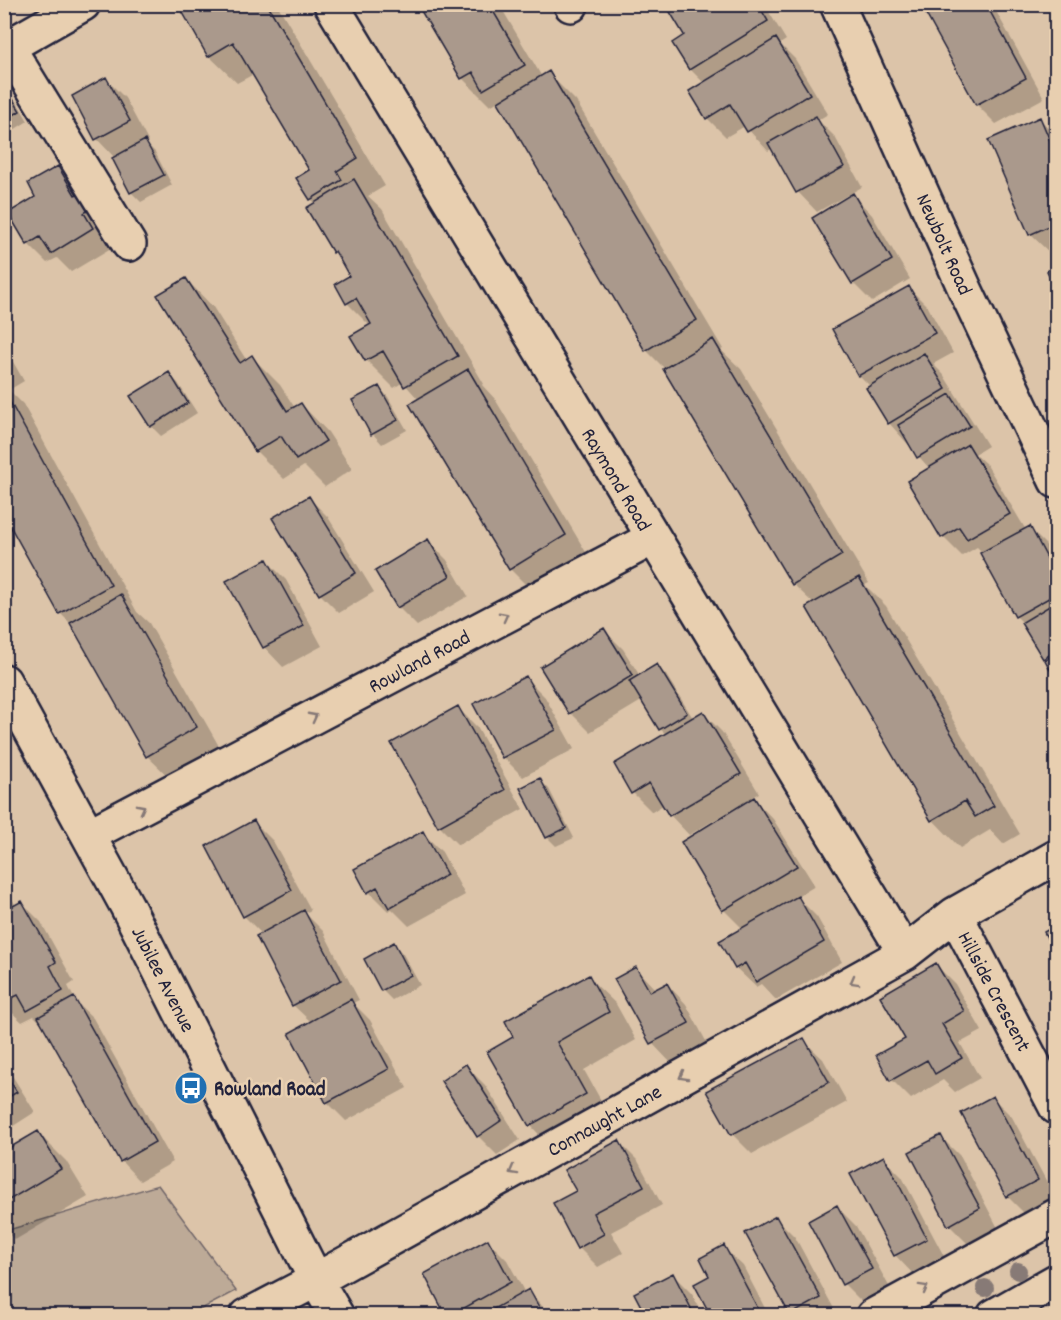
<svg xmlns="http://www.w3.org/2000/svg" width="1061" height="1320" font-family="Dekko,sans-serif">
<rect width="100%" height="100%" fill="#dcc4a9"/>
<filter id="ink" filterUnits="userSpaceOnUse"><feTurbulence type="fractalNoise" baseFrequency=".0167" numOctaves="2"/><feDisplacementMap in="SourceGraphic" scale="12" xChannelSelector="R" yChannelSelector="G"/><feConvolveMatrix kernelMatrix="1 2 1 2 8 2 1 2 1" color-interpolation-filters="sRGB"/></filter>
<g filter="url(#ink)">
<path fill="#bdaa97" stroke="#706669" stroke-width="1.5" d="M158,1185l78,106 -46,24h-185v-84z"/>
<path fill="#0003" d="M179,4h98l108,182 -17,10 14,13 102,175 -2,1 13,14 98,165 -56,32 -27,-27 -91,-169 -16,-18 -9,6 -28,-28 4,-34 -23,-23 5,-26 -10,-18 -8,-7 -18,-48 -5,-5v-29l-57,-96 -17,9 -28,-27z
M418,4h81l43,73 6,-4 28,28 147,248 -2,1 20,19 128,214 -4,2 21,21 134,228 -17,10 -13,-14 -30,18 -27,-28 -119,-216 -21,-20 -127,-214 -20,-20 -142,-241 -7,-7 -7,4 -28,-28z
M685,4h79l22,36 -6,4 15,15 33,55 -10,6 17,17 27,50 -45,25 -19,-20 -25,-44 -5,3 -23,-25 -19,11 -19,-19 -3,-35 -14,-14z
M947,4h45l52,94 -48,26 -19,-19 -49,-90z
M106,79l19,19 23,43 -3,1 10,10 17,33 -31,17 -10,-10 -16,-34 -18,-19 -23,-43z
M8,93l9,9 11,19 -24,15v-41z
M1040,119l16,17v114l-6,3 -20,-19z
M57,167l56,58 -11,7 9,16 -40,24 -14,-14 -10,5 -19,-19 9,-47z
M853,195l19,20 38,64 -38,23 -19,-19z
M186,279l27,28 34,54 5,-4 28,28 15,23 6,-4 27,28 24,37 -27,18 -21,-21 -20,13 -28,-28z
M909,288l19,19 25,46 -20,11 10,10 45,72 -13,8 12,11 39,65 3,-2 19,19 8,15v116l-32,-54 -8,-8 -33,-63 -6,-6 -15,9 -19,-19 -34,-56 21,-12 -41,-46 -18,-36 -12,-12z
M4,346l20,35 -15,9 14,14 114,208 12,11 75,132 -49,28 -28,-27 -74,-130 -13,-13 -56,-101z
M169,374l9,9 19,30 -36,23 -10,-10 -18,-29z
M379,387l9,10 19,33 -25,14 -9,-10 -19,-33z
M309,498l19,19 46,75 -35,21 -19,-19z
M428,541l19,19 21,36 -51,30 -19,-19z
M267,561l19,19 36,66 -39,21 -19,-20z
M604,630l19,19 17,27 17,-10 9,9 27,43 9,-6 20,20 37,61 -7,4 21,22 42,67 -18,11 20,20 25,45 -66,38 -15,-16 -5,3 -20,-19 -15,-26 22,-13 -19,-19 20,-104 -1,-3 -54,32 -19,-20 -7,-10 -11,7 -19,-19 33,-59 -6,-5 -17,-29 -53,32 -19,-19 -29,-46z
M526,678l19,19 29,52 -51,28 -19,-19 -29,-53z
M458,708l19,19 46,82 -65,36 -19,-19z
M540,780l9,9 25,49 -18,8 -9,-9z
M254,822l19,19 38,69 -6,3 18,18 36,69 -6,3 17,17 37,68 -61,33 -19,-19 -16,-80 -18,-17 -31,-71 -18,-18z
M423,833l19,19 23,43 -56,31 -17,-17 -4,2 -19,-19 -13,-23z
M4,884l12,22 6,-3 19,19 33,60 -6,4 8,16 17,16 80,144 -33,19 -19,-20 -74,-132 -13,-13 -12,6 -18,-17z
M394,944l9,10 17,31 -28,15 -9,-9 -17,-32z
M936,965l19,19 27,47 -22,12 20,35 -25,14 -12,-12 -32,19 -19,-19z
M636,969l20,21 11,-6 19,20 21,39 -36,20 -19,-20 -36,-64z
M588,977l28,27 20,36 -52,30 29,52 -56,31 -27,-28 -15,-87z
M803,1040l20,19 24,43 -95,52 -20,-20 -24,-42z
M466,1066l19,19 35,55 -23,15 -19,-19z
M4,1069l9,8 22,35 -31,20z
M993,1098l19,19 44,82 -29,17 -20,-20 -44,-82z
M38,1133l28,28 22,36 -73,43 -11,-10v-77z
M941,1137l19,19 38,72 -30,16 -19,-19z
M619,1142l19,19 24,44 -51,27 12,21 -25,14 -19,-19 -1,-56z
M883,1158l19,19 43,81 -31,17 -19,-20z
M837,1207l19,19 34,62 -27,15 -19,-19z
M776,1218l19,19 43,79 -47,-1 -44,-81z
M488,1241l19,19 18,33 4,-2 22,25h-103z
M723,1247l20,19 26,50h-57l-1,-39z
M672,1274l20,20 11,22h-55z"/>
<path fill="#aa998c" stroke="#22223b" stroke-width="1.5" d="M178,4h89l91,154 -21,13 5,9 -32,20 -14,-22 13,-8 -76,-128 -25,15z
M417,4h72l36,61 -42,25 -10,-18 -12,7z
M682,4h76l10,17 -79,49 -17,-27 12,-8 -14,-23z
M943,4h43l40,74 -50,27 -50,-91z
M776,38l34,56 -63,38 -17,-28 -24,15 -17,-28z
M549,71l148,249 -52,31 -147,-249z
M106,77l24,44 -35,19 -23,-44z
M8,91l12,20 -16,10v-28z
M816,116l28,51 -48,26 -28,-50z
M1040,117l16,38v68l-27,12 -41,-95z
M145,140l19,35 -34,18 -18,-35z
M58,166l17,29 11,-6 9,17 -11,7 9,15 -42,26 -11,-17 -13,8 -19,-32 27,-16 -7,-14z
M354,179l104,177 -54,31 -21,-36 -18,10 -15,-25 21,-12 -15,-26 -10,6 -11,-20 14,-8 -14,-25 -2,2 -27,-45z
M853,193l39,67 -40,24 -40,-66z
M1056,265v24l-9,-18z
M186,278l54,85 12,-8 35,56 14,-8 25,38 -30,19 -15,-24 -26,16 -98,-157z
M909,286l26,47 -77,43 -26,-47z
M713,339l129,216 -50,30 -129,-216z
M924,353l22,36 -58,35 -22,-36z
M468,369l98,166 -57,35 -100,-166z
M169,372l19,31 -38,24 -20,-31z
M379,386l19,34 -27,15 -19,-35z
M4,391l107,194 -52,29 -55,-99z
M950,394l20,32 -53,32 -19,-33z
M968,444l42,70 -43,25 -8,-12 -18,11 -34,-57z
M309,496l47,77 -37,22 -47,-77z
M1030,526l26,49v19l-41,23 -35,-64z
M428,539l22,37 -53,32 -22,-37z
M267,559l37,67 -41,22 -37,-67z
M859,577l135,229 -19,11 -10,-16 -34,20 -125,-214z
M121,594l76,133 -51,30 -76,-134z
M1056,602v49l-13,8 -22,-36z
M604,628l29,47 -64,39 -29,-47z
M1056,653v28l-11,-21z
M657,664l30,49 -28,17 -30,-49z
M526,676l30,54 -54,28 -29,-54z
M458,706l47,84 -67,37 -47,-84z
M703,711l38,63 -72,42 -20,-33 -18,11 -17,-30z
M540,778l26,50 -20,10 -26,-50z
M754,797l43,69 -75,45 -41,-69z
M254,820l38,70 -49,27 -37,-71z
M423,831l24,44 -58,33 -12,-21 -10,6 -13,-24z
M798,896l26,46 -68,40 -11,-19 -10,6 -16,-28z
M22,901l34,61 -6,4 13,25 -36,20 -9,-16 -14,7v-91z
M304,910l37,70 -49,26 -36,-70z
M1056,925v30l-12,-23z
M394,942l17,33 -30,16 -17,-32z
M936,963l28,48 -22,13 20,34 -27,16 -8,-14 -37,21 -14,-26 29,-16 -25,-43z
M636,967l14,25 17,-9 22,40 -39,21 -36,-65z
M589,975l20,37 -52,30 29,52 -57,32 -42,-74 26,-15 -8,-16z
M74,997l81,145 -35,20 -82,-145z
M351,999l38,70 -63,34 -37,-70z
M804,1038l25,44 -98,53 -25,-44z
M466,1064l36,56 -25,17 -36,-56z
M4,1072l13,20 -13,8z
M993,1096l45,84 -32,17 -45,-84z
M38,1131l23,38 -57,34v-52z
M941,1135l39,73 -32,18 -39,-74z
M619,1140l25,46 -51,27 11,21 -27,15 -24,-46 23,-12 -12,-21z
M884,1156l43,83 -33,17 -44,-82z
M837,1205l35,64 -30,16 -34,-64z
M776,1216l45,82 -31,17 -45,-82z
M488,1239l23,43 -61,34h-4l-22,-42z
M724,1245l38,71h-51l-17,-32 15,-8 -9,-18z
M673,1273l22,43h-49l-12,-23z
M529,1289l15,27h-63z"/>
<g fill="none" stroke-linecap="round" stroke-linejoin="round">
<g stroke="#22223b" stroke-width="38">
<path id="minor" d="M331,4l574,949
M571,4v1
M837,4l128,285 91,192
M4,41l125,203
M4,49l79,-45
M4,681l123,225 189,374 21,36
M89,835l564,-297
M955,914l101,193
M247,1316l69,-36 589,-327 50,-39 101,-57
M873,1316l183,-100
M994,1316l62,-35"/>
</g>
<use href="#minor" stroke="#e8cfb0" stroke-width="33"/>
</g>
<g fill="#877a76">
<circle cx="1018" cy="1271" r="9"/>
<circle cx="985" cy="1288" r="9"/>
</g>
<defs><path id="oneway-chevron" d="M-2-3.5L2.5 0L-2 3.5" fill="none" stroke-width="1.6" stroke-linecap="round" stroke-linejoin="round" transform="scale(1.5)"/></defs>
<g stroke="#857876">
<use href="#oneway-chevron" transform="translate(504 616) rotate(-28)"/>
<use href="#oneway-chevron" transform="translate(313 717) rotate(-28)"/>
<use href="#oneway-chevron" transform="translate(141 808) rotate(-28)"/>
<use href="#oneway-chevron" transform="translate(854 981) rotate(151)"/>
<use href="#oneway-chevron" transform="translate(683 1076) rotate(151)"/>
<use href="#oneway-chevron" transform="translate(513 1171) rotate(151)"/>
<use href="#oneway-chevron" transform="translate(924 1288) rotate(-29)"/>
</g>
</g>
<defs>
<g id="bus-disc" transform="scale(1.725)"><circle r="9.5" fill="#1f6fb2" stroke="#e8cfb0"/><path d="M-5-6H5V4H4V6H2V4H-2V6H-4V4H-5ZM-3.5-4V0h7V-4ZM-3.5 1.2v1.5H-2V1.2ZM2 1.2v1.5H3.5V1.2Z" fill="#fff"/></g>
</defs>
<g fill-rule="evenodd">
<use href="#bus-disc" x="191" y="1088"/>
</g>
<g text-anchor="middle" stroke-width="5" stroke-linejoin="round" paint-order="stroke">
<g font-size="21" fill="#22223b" stroke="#e8cfb0">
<text transform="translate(945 244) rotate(66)" y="7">Newbolt Road</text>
<text transform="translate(617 479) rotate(59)" y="7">Raymond Road</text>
<text transform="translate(419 661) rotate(-28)" y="7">Rowland Road</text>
<text transform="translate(164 979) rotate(63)" y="7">Jubilee Avenue</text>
<text transform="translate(995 991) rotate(62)" y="7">Hillside Crescent</text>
<text transform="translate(604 1120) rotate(-29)" y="7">Connaught Lane</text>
</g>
<g font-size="21" font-weight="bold" fill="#22223b" stroke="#e8cfb0" text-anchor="start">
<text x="214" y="1095">Rowland Road</text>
</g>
</g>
<rect width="1061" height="1320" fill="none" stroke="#e8cfb0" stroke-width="24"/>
<rect x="12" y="12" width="1037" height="1296" fill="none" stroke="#22223b" stroke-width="2" filter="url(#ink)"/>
</svg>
